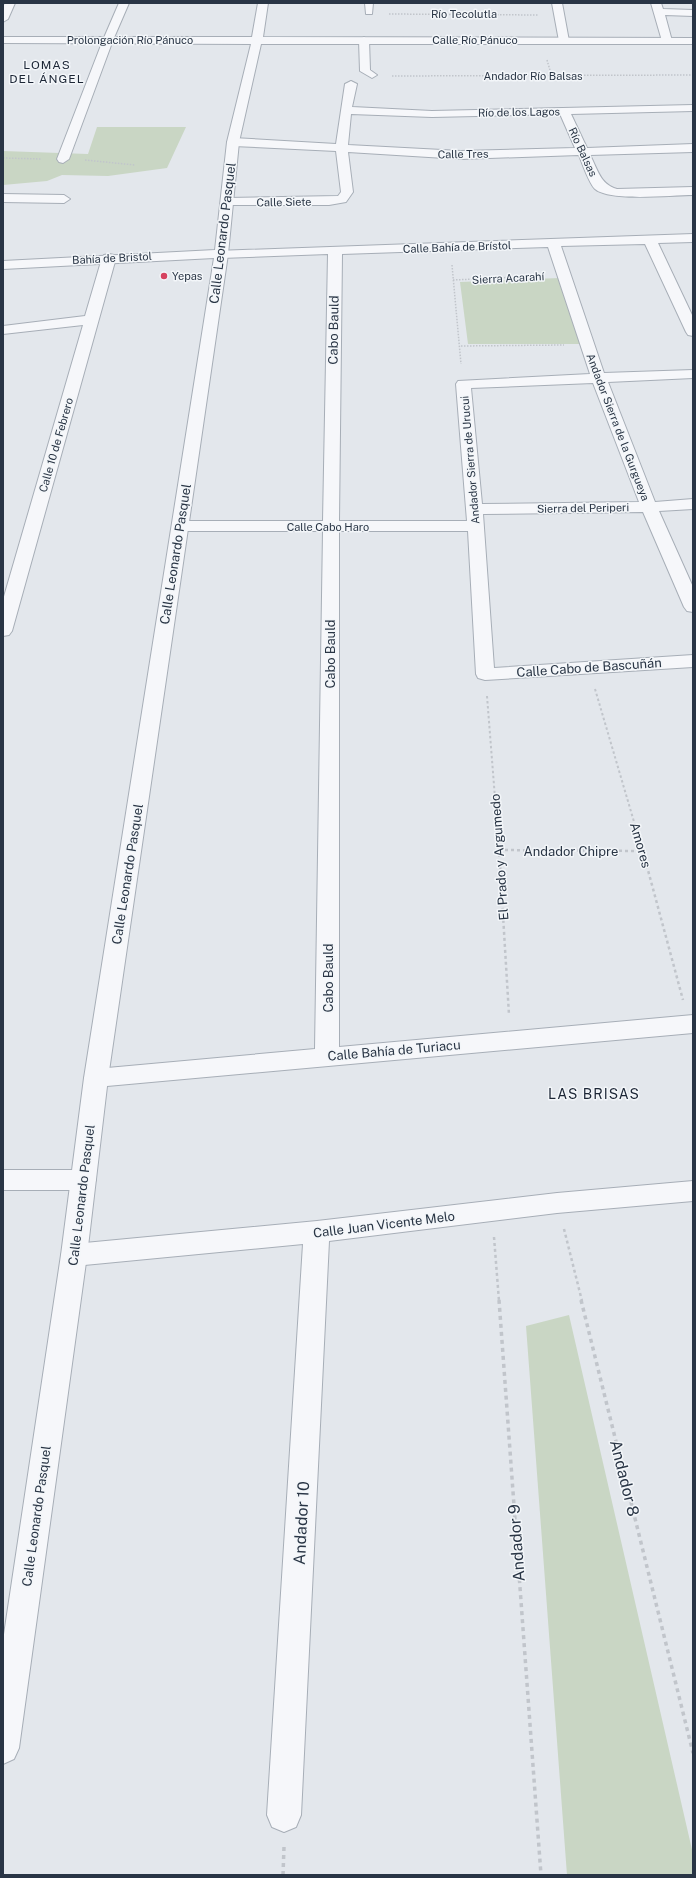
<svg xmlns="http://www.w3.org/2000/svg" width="696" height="1878" font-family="'Public Sans',sans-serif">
<rect width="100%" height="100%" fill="#e3e7ec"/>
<path fill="#c9d6c4" d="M97,127h89l-19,41 -59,8 -46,-1 -15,6 -44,4v-34l85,3z
M560,278l20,66h-112l-8,-62z
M569,1315l124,539v21h-126l-41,-549z"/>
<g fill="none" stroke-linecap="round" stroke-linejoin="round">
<g stroke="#a7aeb7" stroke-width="2">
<path id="service" d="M365,3h8l-1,11h-6z"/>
</g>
<g stroke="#a7aeb7" stroke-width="2">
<path id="minor" d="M5,3h10l-7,16 -5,3v-15z
M119,3h10l-16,37 -44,119 -6,4 -4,-1 -2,-3 46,-119z
M552,3h10l7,38 -1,2 -4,1 -5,-3z
M651,3h10l2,6 30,1v6l-28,-1 7,26 -1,2 -4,1 -5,-3z
M364,37l5,3 1,30 7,5 -5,3 -12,-7 -1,-31z
M351,81l6,3 -5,23 80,4 261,-6v6l-122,3 16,34 106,-4v8l-103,3c8,15 10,29 27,34l76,-2v8c-21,0 -83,7 -98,-6 -6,-6 -13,-26 -16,-34l-118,4 -113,-7 5,40 -7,10 -17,3h-106l-2,-3 6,-4 111,-2 3,-4 -5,-41 -103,-5 -6,-4 6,-4 103,6 9,-60zM351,114l81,3 128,-3 15,34 -114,3 -113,-6z
M3,194l61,1 6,4 -6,4 -61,-1z
M693,234v8l-35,1 35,74v19l-5,-1 -2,-3 -41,-88 -84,2 43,127 89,-3v8l-85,4 47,120 38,-3v10l-34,2 34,76v25l-6,-1 -3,-4 -41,-95 -160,2 11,154 199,-13v12l-208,13 -7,-2 -2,-4 -8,-143h-129v516l354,-32v18l-597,54 -8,-3 -4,-6 4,-6 8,-3 219,-20 8,-518h-143l-6,-1 -2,-4 2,-4 6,-1h143l5,-267 -107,4 -5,-1 -2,-3 2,-3zM548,247l42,127 -132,7 -2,3 11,137h-128l3,-267zM593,383l46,119 -157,2 -11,-116z
M109,254l5,1 2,3 -104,373 -3,4 -6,1v-36l80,-275 -80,9v-8l82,-10 17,-58 2,-3z
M3,1170h80l9,3 4,7 -4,7 -9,3h-80z
M693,1181v20l-136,12 -228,28 -28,574 -5,12 -12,5 -12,-5 -5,-12 36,-571 -229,22 -9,-3 -4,-8 4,-8 9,-3 243,-23 240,-28z"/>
</g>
<g stroke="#a7aeb7" stroke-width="2">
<path id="tertiary" d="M258,3h10l-5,34 430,1v6h-432l-22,98 -11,112 -120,824 -21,177 -68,493 -5,11 -11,5v-123l58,-386 23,-177 130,-820 -211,11v-8l212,-11 12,-108 24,-98 -248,-1v-6h249z"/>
</g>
<path stroke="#c1c5cb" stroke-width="1.5" stroke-dasharray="1.5 1.5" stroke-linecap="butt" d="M389,14l149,1
M547,60l5,17
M392,76l301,-1
M3,158l39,1
M85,160l50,5
M452,265l9,99
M453,280l88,-4
M461,346l103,-1"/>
<path stroke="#c1c5cb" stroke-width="2" stroke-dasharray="2.5 2.5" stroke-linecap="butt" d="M595,689l47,160
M487,696l12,153"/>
<path stroke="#c1c5cb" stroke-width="2.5" stroke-dasharray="3 3" stroke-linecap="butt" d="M499,848l10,167
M642,848l41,152
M499,850l144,1
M564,1229l18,72
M494,1237l5,64"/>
<path stroke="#c1c5cb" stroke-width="3.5" stroke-dasharray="4 4" stroke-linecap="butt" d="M499,1300l42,575
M581,1300l112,453
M283,1875l1,-28"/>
<use href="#service" fill="#f6f7fa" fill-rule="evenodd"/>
<use href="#minor" fill="#f6f7fa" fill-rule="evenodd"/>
<use href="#tertiary" fill="#f6f7fa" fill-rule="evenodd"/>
</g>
<circle fill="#d6425f" stroke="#f3f6f9" stroke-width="1.5" cx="164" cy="276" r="4"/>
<g text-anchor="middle" stroke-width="3" stroke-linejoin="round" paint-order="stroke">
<g font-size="11" fill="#293545" stroke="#f3f6f9">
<text x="464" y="18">Río Tecolutla</text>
<text x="130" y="44">Prolongación Río Pánuco</text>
<text x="475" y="44">Calle Río Pánuco</text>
<text x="533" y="80">Andador Río Balsas</text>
<text transform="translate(519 112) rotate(-1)" y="4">Río de los Lagos</text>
<text transform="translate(583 152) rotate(65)" y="4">Río Balsas</text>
<text transform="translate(463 154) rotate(-1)" y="4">Calle Tres</text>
<text transform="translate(284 202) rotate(-1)" y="4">Calle Siete</text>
<text transform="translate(457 247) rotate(-2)" y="4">Calle Bahía de Brístol</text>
<text transform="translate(112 258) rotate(-3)" y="4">Bahía de Bristol</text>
<text transform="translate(508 278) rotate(-3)" y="4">Sierra Acarahí</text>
<text transform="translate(618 427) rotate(69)" y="4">Andador Sierra de la Gurgueya</text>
<text transform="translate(56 445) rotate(-74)" y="4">Calle 10 de Febrero</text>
<text transform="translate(470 460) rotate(-95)" y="4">Andador Sierra de Urucui</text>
<text transform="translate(583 508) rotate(-1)" y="4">Sierra del Periperi</text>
<text x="328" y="531">Calle Cabo Haro</text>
</g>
<g font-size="11" fill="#293545" stroke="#f3f6f9" text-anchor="start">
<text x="172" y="280">Yepas</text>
</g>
<g font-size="12" letter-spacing="1" fill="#1c2636" stroke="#f3f6f9">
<text x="47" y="69">LOMAS<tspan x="47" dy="14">DEL ÁNGEL</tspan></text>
</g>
<g font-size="13" fill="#293545" stroke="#f3f6f9">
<text transform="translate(222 233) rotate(-83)" y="5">Calle Leonardo Pasquel</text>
<text transform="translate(333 330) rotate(-89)" y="5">Cabo Bauld</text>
<text transform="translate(175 554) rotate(-81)" y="5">Calle Leonardo Pasquel</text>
<text transform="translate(330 654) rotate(-90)" y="5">Cabo Bauld</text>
<text transform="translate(589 667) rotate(-4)" y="5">Calle Cabo de Bascuñán</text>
<text transform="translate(641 845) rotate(74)" y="5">Amores</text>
<text x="571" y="856">Andador Chipre</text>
<text transform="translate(499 857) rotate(-94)" y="5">El Prado y Argumedo</text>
<text transform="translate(127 874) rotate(-81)" y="5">Calle Leonardo Pasquel</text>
<text transform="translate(328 978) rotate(-90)" y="5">Cabo Bauld</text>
<text transform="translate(394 1050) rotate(-5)" y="5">Calle Bahía de Turiacu</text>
<text transform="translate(81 1195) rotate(-83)" y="5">Calle Leonardo Pasquel</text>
<text transform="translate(384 1224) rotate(-7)" y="5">Calle Juan Vicente Melo</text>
<text transform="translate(36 1516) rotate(-82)" y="5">Calle Leonardo Pasquel</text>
</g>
<g font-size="14" letter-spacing="1" fill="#1c2636" stroke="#f3f6f9">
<text x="594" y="1099">LAS BRISAS</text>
</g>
<g font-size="16" fill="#293545" stroke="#f3f6f9">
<text transform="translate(625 1478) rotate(76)" y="6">Andador 8</text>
<text transform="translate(301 1523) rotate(-87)" y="6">Andador 10</text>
<text transform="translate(516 1543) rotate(-94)" y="6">Andador 9</text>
</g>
</g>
<rect width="696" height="1878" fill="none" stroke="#293545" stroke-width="8"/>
</svg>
